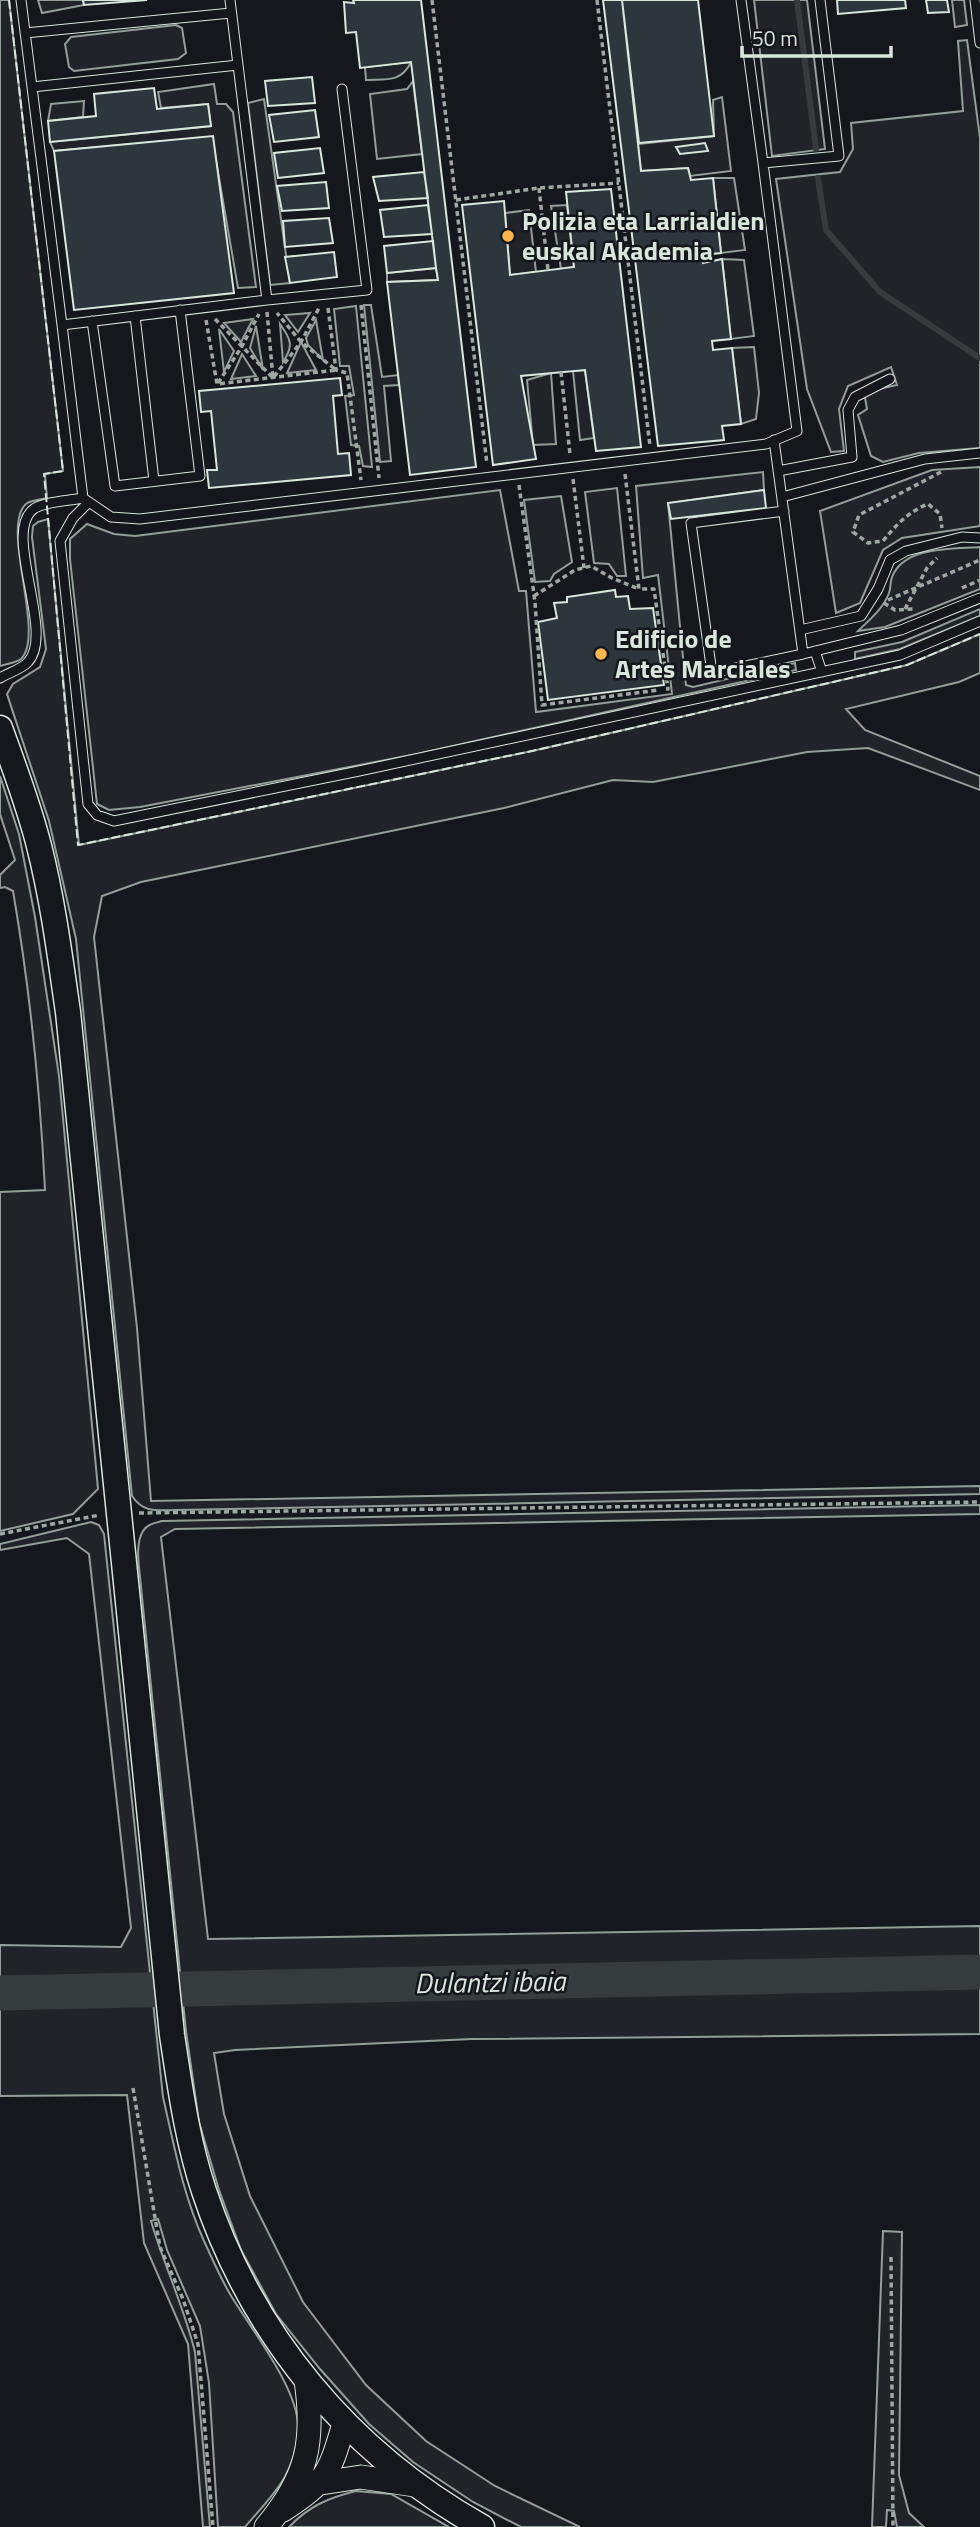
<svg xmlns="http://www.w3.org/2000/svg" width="980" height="2527" font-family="'Titillium Web',sans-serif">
<rect width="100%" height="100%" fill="#14181c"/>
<path fill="#202428" stroke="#939e99" stroke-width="2" d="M0,0h9l54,471 -18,3 2,24c-7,2 -16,2 -21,6 -26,22 20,131 -5,155 -5,4 -15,5 -21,7z
M38,0h45l1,5 -42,8z
M754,0h53l18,149 -53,7z
M952,0h12l3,25 -12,2z
M176,25l6,3 4,25 -8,6 -104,12 -5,-4 -4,-23 6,-7z
M967,40l13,98v310l-61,5 -36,9 -12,-6 -13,-41 9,-6 -3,-17 33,-7 -6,-18 -43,19 -9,23 5,42 -13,1 -24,-63 -31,-210 64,-7 13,-23 -2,-26 112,-12 -5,-70z
M411,62c-10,21 -25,17 -45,18l-1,-13z
M413,81l9,73 -45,5 -7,-65 37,-5z
M214,84l3,20h9l7,8 23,175 -18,1 -26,-151 -158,14 -4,-9 161,-16 -3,-22 -47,4 -3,-16z
M722,97l9,74 -41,5 -2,-8 -47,3 -3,-27 76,-8 -1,-36z
M264,99l26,184 -20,2 -22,-182z
M84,101l-1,16 -35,4 3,-17z
M713,178h21l11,72 -24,3z
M567,205l7,62 -13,2 -10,-63z
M529,210l7,62 -26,3 -5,-62z
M722,259l22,1 10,76 -23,3z
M436,268l2,12 -51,2v-9z
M364,305h7l11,72 16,-2 1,10 -15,1 7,75 -11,1z
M356,306l16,161 -9,-1 -4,-20 -8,-1 -6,-49 9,-1 -5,-29h-9l-6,-57z
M310,313l-12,19 -13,-17z
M253,319l-12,23 -17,-19z
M316,320l7,40 -15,-15 -2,-7z
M280,324c11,15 14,22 3,38z
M256,326l7,44 -13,-22z
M219,329l15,22 -10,21z
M301,342l15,28 -29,3z
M754,347l5,46 -3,26 -15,5 -9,-76z
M242,354l14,22 -25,3z
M585,370l9,68 -14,2 -7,-69z
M551,373l5,71 -23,1 -6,-65z
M980,467v59l-78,12 -19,12 -23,53 -24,10 -16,-102 112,-41z
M763,472l1,18 -96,13 17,175 1,7 7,2 102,-24 1,7 -379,84 -277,53 -31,3 -12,-6 -27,-245v-20l17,-15 27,10 21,2 365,-46 19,101h7l10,121 136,-18 -14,-119 -15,3 -7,-92z
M617,488l9,88h-9l-8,-12 -15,-1 -9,-71z
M561,496l11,66 -18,12 -4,7 -15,1 -11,-82z
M48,519l31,326 453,-94 375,-86 73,-31v39l-21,9 -113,27 19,21 115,46v14l-112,-42 -61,4 -154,30 -40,-2 -109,28 -363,74 -39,14 -8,41 43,391 14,173 829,-15v8l-802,16c-20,0 -34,4 -46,-14l-56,-557 -27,-118 -42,-127 6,-10 27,-17 6,-18 -14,-112 1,-11 5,-4z
M980,547v42l-95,38 -27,4c12,-12 25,-22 31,-38 2,-5 1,-11 3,-16 12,-31 61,-28 88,-30z
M980,609v7l-80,33 -45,10v-7l47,-10z
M0,776l19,58 16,83 24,159 39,413 -25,25 -73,17v-339l45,-2c-5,-101 -15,-200 -32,-299l-8,-4 -5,1v-13l15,-15 -15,-46z
M980,1505v9l-805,15 -14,8 47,402 772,-13v108l-508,5 -237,11 -21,3 10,61 26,82 53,106 63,83 60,56 69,45 85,41h-59l-48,-25 -60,-40 -44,-38 -49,-55 -44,-55 -35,-64 -22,-60 -20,-68 -13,-91 -45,-444c-1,-16 -7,-42 2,-56 4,-7 12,-8 19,-10z
M91,1522l8,3 5,9 59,563c11,48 20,98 41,144 8,17 16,36 26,53 20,34 71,97 68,137 -3,45 -26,64 -53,96h-27l-9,-144 -9,-57 -33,-76 -9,-31 -7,2c13,44 33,86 44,131l15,175h-7l-15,-183 -44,-101 -17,-148 -127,1v-151l121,2 10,-19 -42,-374 -22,-16 -67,12v-6z
M883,2231l19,1 -3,243 10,38 15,14h-27l-3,-16 -7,-1 -1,17h-14z
M356,2491l35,3 58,33h-160c20,-21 39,-29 67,-36z"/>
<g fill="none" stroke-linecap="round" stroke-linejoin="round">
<path stroke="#363b3e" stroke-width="6" d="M797,0l19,149
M818,178l8,52 54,62 100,66"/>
<path stroke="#363b3e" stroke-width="35" d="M0,1993l980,-21"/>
</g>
<path fill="#2c363c" stroke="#d8e6dc" stroke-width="2" d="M83,0h64l-63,5z
M353,0h68l55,467 -66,8 -23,-193 51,-2 -2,-12 -25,-206 -51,6 -4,-36 -10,1 -2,-31 10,1z
M603,0h19l19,171 47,-3 3,12 22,-2 8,75 -19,2 1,8 19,-4 9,80 -19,2 1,9 19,-2 9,76 -19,2 2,14 -66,6z
M622,0h76l16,136 -75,7z
M837,0h68l1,8 -68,6z
M926,0h21l2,12 -21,1z
M312,77l3,26 -47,3 -3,-25z
M154,88l3,21 51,-5 3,22 -161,16 -2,-21 48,-5 -2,-22z
M315,110l4,27 -45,5 -5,-27z
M213,136l21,157 -160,17 -20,-159z
M705,143l3,8 -28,3 -4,-7z
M320,148l4,25 -46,5 -4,-25z
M424,172l4,26 -49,3 -6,-24z
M326,182l3,26 -47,3 -5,-25z
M611,189l30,258 -45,4 -11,-81 -64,6 15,83 -43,6 -31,-260 42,-4 6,74 64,-8 -8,-75z
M428,205l4,29 -48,3 -4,-27z
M329,218l4,25 -48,4 -2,-26z
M433,241l3,27 -49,5 -3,-27z
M334,252l3,25 -47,6 -5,-26z
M340,378l2,17 -9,1 5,58 11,-1 2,22 -142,13 -2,-18h10l-6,-59 -10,1 -2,-21z
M764,490l2,18 -95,11 -3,-16z
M615,590l1,7 12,-1 2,13 23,-1 11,77 -116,15 -10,-78 19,-4 -3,-15 13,-1v-5z"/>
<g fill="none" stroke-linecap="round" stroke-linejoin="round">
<g stroke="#d8e6dc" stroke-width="11">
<path id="service" d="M21,0l41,325 205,-25 -37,-300
M741,0l22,163 76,-7 -19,-156
M975,0l5,43
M25,33l206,-20
M32,87l206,-22
M267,300l100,-10 -25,-201
M135,316l19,165
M92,321l23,165 85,-10 -20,-166
M62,325l21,173 28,19 29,2 626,-75 31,-13 -34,-268
M774,440l29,214 98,-24 79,-32
M778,471l74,-14 -4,-47 7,-13 35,-18
M782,497l143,-38 55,-6
M89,502l-16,16 -13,23 28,263 9,11 17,6 245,-50 541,-116 80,-34
M784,511l-93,12 21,150 91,-19
M800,630l61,-14 17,-27 12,-29 16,-9 56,-14 18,1
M815,651l7,21
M0,678c8,-5 22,-9 28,-16 28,-30 -28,-132 7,-154 13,-7 34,-7 48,-10"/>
</g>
<g stroke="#d8e6dc" stroke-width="25">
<path id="tertiary" d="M321,2483l40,-6 54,8
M283,2510c45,-30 46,-36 61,-86
M266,2527c41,-49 49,-84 40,-147"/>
</g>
<g stroke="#d8e6dc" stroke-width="27">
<path id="secondary" d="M0,728c14,39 29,78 39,118 14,55 21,111 29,166l104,1023c8,52 15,105 32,156 48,145 145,261 278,336"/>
</g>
<path stroke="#9da8a2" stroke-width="3.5" stroke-dasharray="5 3.5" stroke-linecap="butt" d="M432,0l55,464
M597,0l53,446
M539,188l9,82
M456,200l83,-12 80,-5
M361,305l18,173
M328,308l8,62 11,3 14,107
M267,312l6,66 28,-36 18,-34
M215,319l58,59
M206,320l11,64 119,-14 -35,-28 -24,-29
M561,372l9,82
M218,383l23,-35 18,-34
M941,472l-82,43 -6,17 15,11 15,-2c13,-16 25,-29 45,-37l12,10 2,14
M625,474l14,115h15l14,100h-2
M573,479l11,89
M519,485l16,117 7,103 117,-15
M962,588l18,-8
M534,596l41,-26 16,-4 21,12 27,11
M888,600l92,-40
M884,603l11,7 18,-1
M905,609l22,-41 10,-10
M139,1513l841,-11
M0,1534l100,-19
M133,2088l27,159 23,52 15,45 15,183
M891,2257l2,270"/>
<use href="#service" stroke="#14181c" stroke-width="9"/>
<use href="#tertiary" stroke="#14181c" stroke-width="23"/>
<use href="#secondary" stroke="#14181c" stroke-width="24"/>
<path stroke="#d8e6dc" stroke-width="2" stroke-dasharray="9 3.5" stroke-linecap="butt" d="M9,0l54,471 -19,3 34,371 454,-94 375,-86 73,-31"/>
</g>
<g fill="#ffb74d" stroke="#14181c" stroke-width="2.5">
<circle cx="508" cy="236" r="7"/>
<circle cx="601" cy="654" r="7"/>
</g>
<g text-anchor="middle" stroke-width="5" stroke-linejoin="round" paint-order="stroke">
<g font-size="26" font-weight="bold" fill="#d8e6dc" stroke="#14181c" text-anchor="start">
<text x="522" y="230">Polizia eta Larrialdien<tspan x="522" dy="30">euskal Akademia</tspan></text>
<text x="615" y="648">Edificio de<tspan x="615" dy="30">Artes Marciales</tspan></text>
</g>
<g font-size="28" font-style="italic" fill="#d8e6dc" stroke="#14181c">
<text transform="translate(490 1982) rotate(-1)" y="10">Dulantzi ibaia</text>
</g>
</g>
<path d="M742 46v10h149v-10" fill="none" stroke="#d8e6dc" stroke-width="3.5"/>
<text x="752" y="46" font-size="21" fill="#d8e6dc" stroke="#14181c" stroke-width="5" paint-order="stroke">50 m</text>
</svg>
